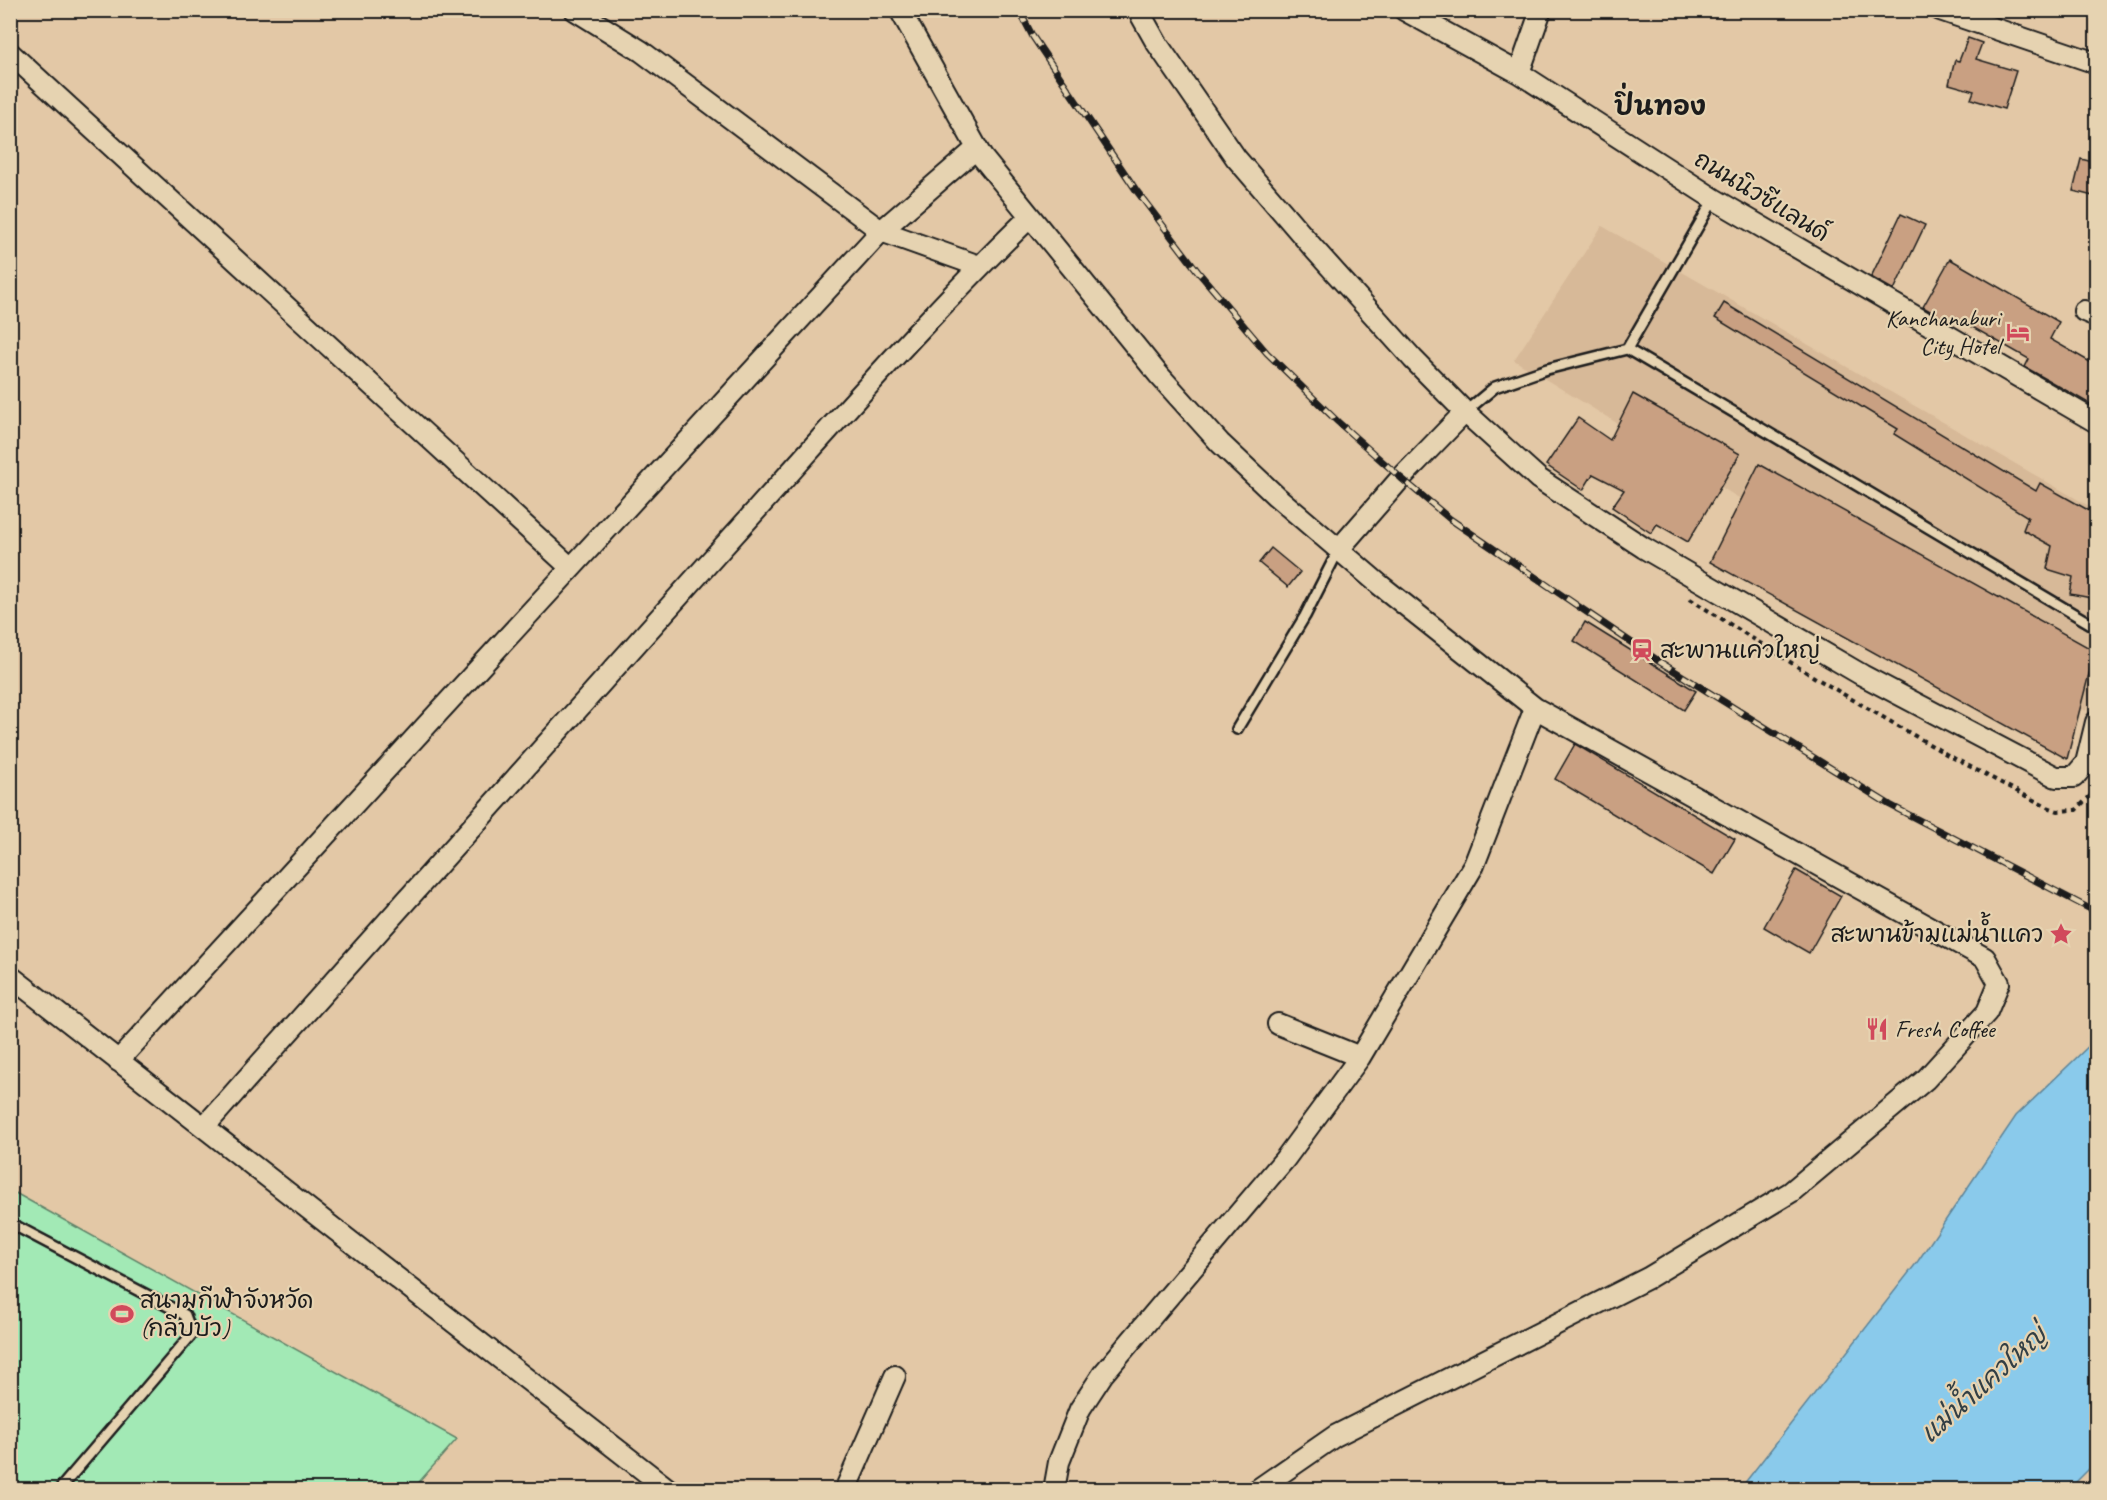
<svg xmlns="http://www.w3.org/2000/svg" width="2107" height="1500" font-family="Caveat,'Playpen Sans Thai',sans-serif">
<rect width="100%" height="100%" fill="#e3c8a6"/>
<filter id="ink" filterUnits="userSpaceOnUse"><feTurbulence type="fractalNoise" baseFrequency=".0167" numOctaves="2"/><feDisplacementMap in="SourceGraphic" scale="12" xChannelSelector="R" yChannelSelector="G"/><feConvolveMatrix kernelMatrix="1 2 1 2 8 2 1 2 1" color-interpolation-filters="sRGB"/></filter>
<g filter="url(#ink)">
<path fill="#d7b998" d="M1602,226l494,284v159l-10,42 -572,-351z"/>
<path fill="#a2e9b5" stroke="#5f8268" stroke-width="1.5" d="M10,1190l447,249 -44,50h-402z"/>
<path fill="#8acaeb" stroke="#5e8498" stroke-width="1.5" d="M2096,1039v423l-27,27h-329l178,-228 98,-145z"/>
<path fill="#c9a082" stroke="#1c1c1c" stroke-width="1.5" d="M1968,38l14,5 -6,16 40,12 -12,38 -33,-10 3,-8 -25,-7 6,-24 4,1z
M2081,159l16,4v34l-24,-6z
M1901,214l24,11 -31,65 -23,-13z
M1950,259l109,63 -9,17 47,27v42l-72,-41 4,-8 -76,-43 -4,6 -26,-15z
M1724,303l312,188 4,-8 57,32v84l-27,-5 3,-17 -26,-8 5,-23 -29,-16 5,-13 -134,-83 4,-5 -183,-111z
M1633,394l107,60 -52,88 -31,-18 -6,9 -39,-26 12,-17 -31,-16 -10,16 -37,-25 32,-47 32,22z
M1759,464l336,187 -28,108 -357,-197z
M1271,548l29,24 -12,15 -29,-24z
M1585,622l111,69 -12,19 -110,-69z
M1575,744l160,95 -21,35 -159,-95z
M1796,870l45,26 -32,57 -45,-26z"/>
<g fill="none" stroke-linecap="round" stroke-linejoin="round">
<g stroke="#1c1c1c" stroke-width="14">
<path id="lane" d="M1627,349l87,-150
M1465,412l30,-25 52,-18 80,-20 469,278
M1237,729l68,-113 34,-67
M10,1223l175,92 7,19 -133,156"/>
</g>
<g stroke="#1c1c1c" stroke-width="24">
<path id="street" d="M575,10l66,41 240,180 96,-83
M900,10l82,147 176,217 62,69 56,53 104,89 155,123 450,250 14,25 -12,29 -61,67 -135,113 -143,86 -313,158 -78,54
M1138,10l18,32 80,116 79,92 98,109 52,53 74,67 105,69 218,127 194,102h18l12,-14 10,-41
M1404,10l115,63 195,126 382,223
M1940,10l156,53
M10,53l561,515
M1519,73l22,-63
M2084,311l12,5
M1339,549l62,-71 64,-66
M10,976l659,514
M1278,1024l82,33
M118,1061l763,-830 98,35
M204,1127c172,-194 345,-387 519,-580 101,-111 199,-226 307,-330
M845,1490l50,-114
M1054,1490l5,-28 21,-53 23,-35 182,-215 75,-102 114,-192 61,-157"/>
</g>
<path stroke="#1c1c1c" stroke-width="4" stroke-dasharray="4.5 4.5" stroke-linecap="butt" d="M1690,599l124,78 132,77 99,52 13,5 18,-1 15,-15 3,-8"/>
<use href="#lane" stroke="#e6d3b1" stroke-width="9"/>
<use href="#street" stroke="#e6d3b1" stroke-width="20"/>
<g stroke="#1c1c1c" stroke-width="7">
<path id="rail" d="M1019,10l14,27 103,153 63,83 68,80 71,69 63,56 49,41 210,143 230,143 206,107"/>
</g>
<use href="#rail" stroke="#e6d3b1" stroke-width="4.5" stroke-dasharray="14" stroke-linecap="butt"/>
</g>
</g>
<defs>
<g id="hotel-bare" transform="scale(1.8)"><path d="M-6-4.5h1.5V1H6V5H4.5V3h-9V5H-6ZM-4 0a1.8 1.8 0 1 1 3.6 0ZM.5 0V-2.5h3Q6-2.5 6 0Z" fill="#d1495b" stroke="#e6d3b1" stroke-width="2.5" paint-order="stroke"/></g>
<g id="station-bare" transform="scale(1.8)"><path d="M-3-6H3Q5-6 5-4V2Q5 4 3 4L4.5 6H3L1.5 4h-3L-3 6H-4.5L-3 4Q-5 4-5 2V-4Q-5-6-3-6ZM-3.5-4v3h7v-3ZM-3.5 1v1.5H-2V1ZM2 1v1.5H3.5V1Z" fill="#d1495b" stroke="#e6d3b1" stroke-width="2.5" paint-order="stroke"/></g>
<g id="sight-bare" transform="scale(1.8)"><path d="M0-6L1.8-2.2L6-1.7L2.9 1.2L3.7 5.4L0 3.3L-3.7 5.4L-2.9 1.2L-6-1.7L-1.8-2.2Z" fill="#d1495b" stroke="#e6d3b1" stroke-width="2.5" paint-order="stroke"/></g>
<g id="restaurant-bare" transform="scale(1.8)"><path d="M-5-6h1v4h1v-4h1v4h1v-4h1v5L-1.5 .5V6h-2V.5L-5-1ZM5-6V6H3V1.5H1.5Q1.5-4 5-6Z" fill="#d1495b" stroke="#e6d3b1" stroke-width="2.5" paint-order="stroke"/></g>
<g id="stadium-bare" transform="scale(1.8)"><path d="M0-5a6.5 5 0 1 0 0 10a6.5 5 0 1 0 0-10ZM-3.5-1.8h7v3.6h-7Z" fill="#d1495b" stroke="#e6d3b1" stroke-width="2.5" paint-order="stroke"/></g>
</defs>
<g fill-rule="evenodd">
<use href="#hotel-bare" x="2018" y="332"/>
<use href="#station-bare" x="1642" y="650"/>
<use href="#sight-bare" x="2061" y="934"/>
<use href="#restaurant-bare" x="1877" y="1029"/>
<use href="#stadium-bare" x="122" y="1314"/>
</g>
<g text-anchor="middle" stroke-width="4.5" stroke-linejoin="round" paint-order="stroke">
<g font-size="24" fill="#1c1c1c" stroke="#e6d3b1">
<text transform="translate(1762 196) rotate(31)" y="8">ถนนนิวซีแลนด์</text>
</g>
<g font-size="24" fill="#1c1c1c" stroke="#e6d3b1" text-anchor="start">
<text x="2000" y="326" text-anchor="end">Kanchanaburi<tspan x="2000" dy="28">City Hotel</tspan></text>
<text x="1660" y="658">สะพานแควใหญ่</text>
<text x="2043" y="942" text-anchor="end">สะพานข้ามแม่น้ำแคว</text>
<text x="1895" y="1037">Fresh Coffee</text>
<text x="140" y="1308">สนามกีฬาจังหวัด<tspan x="140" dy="28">(กลีบบัว)</tspan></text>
</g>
<g font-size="26" font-weight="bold" fill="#1c1c1c" stroke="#e6d3b1">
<text x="1660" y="115">ปิ่นทอง</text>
</g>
<g font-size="26" font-style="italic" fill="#323f45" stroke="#e6d3b1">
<text transform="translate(1983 1384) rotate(-42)" y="9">แม่น้ำแควใหญ่</text>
</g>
</g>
<rect width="2107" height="1500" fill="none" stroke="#e6d3b1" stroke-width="36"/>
<rect x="18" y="18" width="2071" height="1464" fill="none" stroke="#1c1c1c" stroke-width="2" filter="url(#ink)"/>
</svg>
